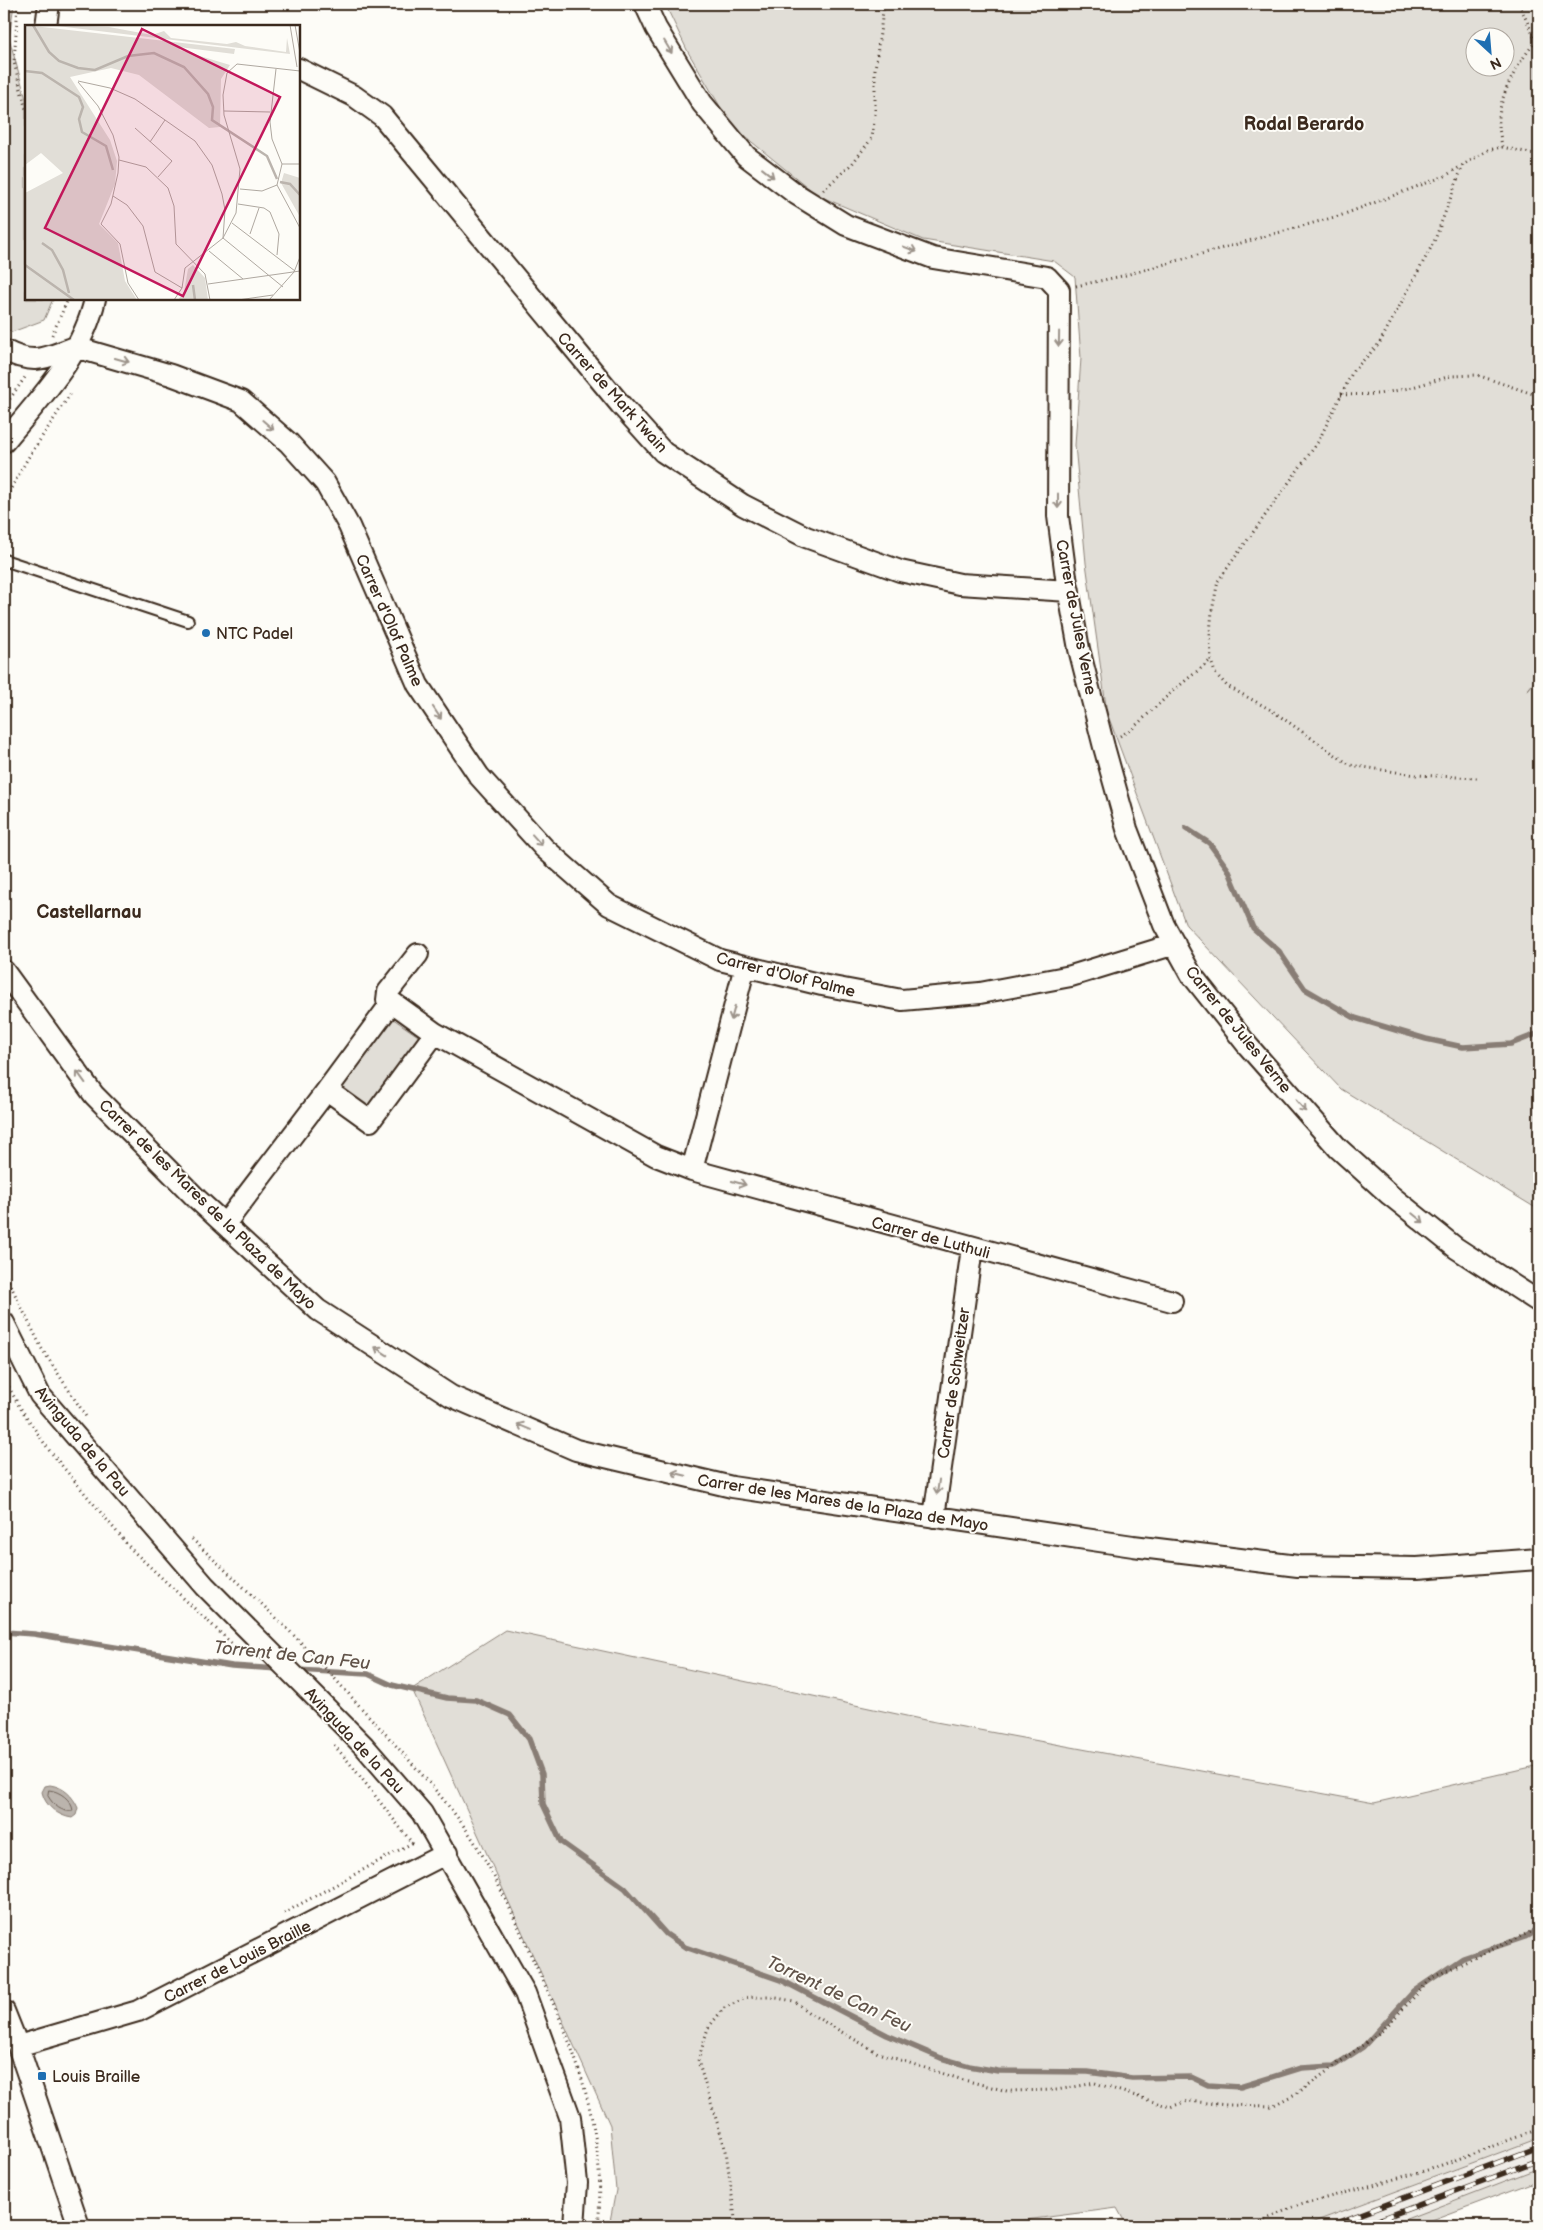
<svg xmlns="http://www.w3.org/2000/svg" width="1543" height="2230" font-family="'Balsamiq Sans',sans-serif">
<rect width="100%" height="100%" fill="#fdfcf7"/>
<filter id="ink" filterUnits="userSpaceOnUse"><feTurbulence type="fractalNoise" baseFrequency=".02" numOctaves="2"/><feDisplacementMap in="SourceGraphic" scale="10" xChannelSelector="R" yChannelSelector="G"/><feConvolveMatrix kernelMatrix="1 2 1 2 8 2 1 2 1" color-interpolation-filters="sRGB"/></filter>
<g filter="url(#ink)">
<path fill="#efece7" d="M1539,2138v30l-101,40 -50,18h-85z"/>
<path fill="#e1ded7" stroke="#8e847a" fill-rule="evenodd" d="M4,4h10l-5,34 17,61v200h27l-9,21 -32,12 -8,-5z
M665,4h874v671l-12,16 12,-14v533l-198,-121 -155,-164 -79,-212 -21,-150 -11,-118 6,-87 -6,-81 -21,-16 -131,-21 -106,-45 -86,-70 -43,-73zM1476,38h30v30h-30z
M389,1016l32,22 -52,72 -31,-22z
M505,1630l420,90 449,83 165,-38v373l-236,88h-176l-10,-18 -137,18h-371l7,-36 -6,-65 -198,-436z
M1539,2168v12l-107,40 -12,6h-32z"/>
<path fill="#bbb4ad" stroke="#887d74" d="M50,1785c14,2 23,11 28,23l-2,7 -4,3c-14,-2 -27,-12 -30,-26l3,-6z"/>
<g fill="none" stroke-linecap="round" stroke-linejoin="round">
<path stroke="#6e6157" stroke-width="1" d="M49,1790c11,1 23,10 24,21 -11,2 -20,-6 -25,-15z"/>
<path stroke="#887d74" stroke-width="5.5" d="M1186,828l23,15 19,26 25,59 26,23 26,38 50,29 71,21 37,8 48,-3 28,-11
M4,1632l30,2 198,32 47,3
M296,1670l72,4 24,11 55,13 29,2 34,15 19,24 13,35 1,30 18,38 64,46 41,46 19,13 98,34 104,54 54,23 28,8 29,5 90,1 44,6 59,-1 17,8 32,2 61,-19 33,-2 29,-19 51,-56 49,-33 62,-21 14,-8"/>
<g stroke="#3b2a1e" stroke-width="14">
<path id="lane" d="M4,560l184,61"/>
</g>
<g stroke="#3b2a1e" stroke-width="24">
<path id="street" d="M645,4l11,24 46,75 44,53 50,38 50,31 87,33 114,19 12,13 -1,226 8,61 13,72 25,98 23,82 37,96 27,49 57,72 90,102 52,47 66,53 83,54
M46,26l3,-22
M299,69l55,27 28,20 238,288 43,48 80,53 63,32 94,34 60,13 109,7
M75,347l96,28 70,26 48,42 36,40 24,43 69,159 61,91 65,72 65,57 111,55 102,25 80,15 78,-7 91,-17 104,-32
M4,350c30,16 41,8 71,-3
M4,442c35,-43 79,-87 91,-143
M4,971l90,124 103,104 121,111 133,86 125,54 156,37 401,59 165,20 119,2 122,-9
M392,1002l-5,-2 1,-8 30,-38
M435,1033l-65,88 -43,-31 65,-88 43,31 221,123 36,14 480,131
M692,1170l53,-204
M225,1224l102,-134
M4,1323l36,72 165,191 159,160 58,67 103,180 45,124 7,66 -3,43
M934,1517l38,-269
M4,2011l14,35 61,180
M18,2046l120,-35 309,-158"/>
</g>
<path stroke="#3b2a1e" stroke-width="3" stroke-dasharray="1 4" stroke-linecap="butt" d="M18,4l-4,58 12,48
M1519,4l17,37
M1502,147c-1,-8 -3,-16 -3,-23 -2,-27 22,-67 40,-86
M1463,165l-29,77 -55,102 -26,27 -35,71 -100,139 -6,30 -2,22 1,27 4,13 12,13 44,24 79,55 66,10 62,3
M823,190l29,-26 20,-26 3,-24v-45l9,-65
M1076,286l46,-10 220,-61 103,-39 43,-26 14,-3 37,8
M52,335l16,-36
M1341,395l38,-1 30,-6 42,-12 26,-1 62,21
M4,407l22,-31
M4,501l24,-43 43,-65
M1120,736l12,-7 42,-39 37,-30
M4,1272l38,77 45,69
M4,1378l15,28 30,44 82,99 112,105
M192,1539c39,37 80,73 117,112 25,26 48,53 73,79 31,35 64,69 90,108 28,44 48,94 70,141 37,77 65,160 56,247
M284,1913l128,-70 -64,-82 -16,-18
M736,2226l-10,-75 -28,-90 10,-33 16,-20 24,-11h22l24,4 15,12 69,40 82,26 47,12 50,-1 38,-7 75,24 18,-6 39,4 45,1 27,-14 84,-62 50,-53 106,-49
M1251,2226l42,-19 138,-38 108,-40"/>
<use href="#lane" stroke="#fdfcf7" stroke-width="10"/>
<use href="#street" stroke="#fdfcf7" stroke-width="20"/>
<g stroke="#3b2a1e" stroke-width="5.5">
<path id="rail" d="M1329,2226l210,-79
M1362,2226l177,-66"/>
</g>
<use href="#rail" stroke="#fdfcf7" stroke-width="4" stroke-dasharray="11" stroke-linecap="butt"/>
</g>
<defs><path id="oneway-shaft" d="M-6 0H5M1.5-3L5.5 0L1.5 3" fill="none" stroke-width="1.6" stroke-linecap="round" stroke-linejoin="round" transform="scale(1.25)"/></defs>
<g stroke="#9c938a">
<use href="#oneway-shaft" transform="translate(668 47) rotate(59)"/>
<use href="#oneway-shaft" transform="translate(768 173) rotate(38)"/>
<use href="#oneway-shaft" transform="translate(910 249) rotate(21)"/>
<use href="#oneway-shaft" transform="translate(1059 339) rotate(91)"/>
<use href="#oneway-shaft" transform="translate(122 360) rotate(16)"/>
<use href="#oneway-shaft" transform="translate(268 425) rotate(41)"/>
<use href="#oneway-shaft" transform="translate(1058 501) rotate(90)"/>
<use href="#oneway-shaft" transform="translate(437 713) rotate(56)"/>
<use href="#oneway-shaft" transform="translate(537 840) rotate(48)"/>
<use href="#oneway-shaft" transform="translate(733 1013) rotate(105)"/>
<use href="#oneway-shaft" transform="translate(81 1077) rotate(-126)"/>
<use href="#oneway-shaft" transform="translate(1301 1106) rotate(49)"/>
<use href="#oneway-shaft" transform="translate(739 1183) rotate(16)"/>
<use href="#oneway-shaft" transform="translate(1418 1218) rotate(39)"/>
<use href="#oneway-shaft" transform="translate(381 1351) rotate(-147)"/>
<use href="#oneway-shaft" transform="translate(524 1427) rotate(-157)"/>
<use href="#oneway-shaft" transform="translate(679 1474) rotate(-167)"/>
<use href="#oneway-shaft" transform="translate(938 1487) rotate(98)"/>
</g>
</g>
<g fill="#1f6fb2" stroke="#fdfcf7" stroke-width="2">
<circle cx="206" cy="633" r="5"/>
<rect x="37" y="2071" width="10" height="10" rx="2.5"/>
</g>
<g text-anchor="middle" stroke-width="4" stroke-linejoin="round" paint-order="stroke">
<g font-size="16" fill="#3b2a1e" stroke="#fdfcf7">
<text transform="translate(613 392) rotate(48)" y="6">Carrer de Mark Twain</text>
<text transform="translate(1077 617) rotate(79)" y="6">Carrer de Jules Verne</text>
<text transform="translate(390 620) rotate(66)" y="6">Carrer d'Olof Palme</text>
<text transform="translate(786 974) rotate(14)" y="6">Carrer d'Olof Palme</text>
<text transform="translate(1239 1029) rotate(51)" y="6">Carrer de Jules Verne</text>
<text transform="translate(208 1204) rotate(44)" y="6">Carrer de les Mares de la Plaza de Mayo</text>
<text transform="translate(931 1237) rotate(15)" y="6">Carrer de Luthuli</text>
<text transform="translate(953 1383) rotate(-82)" y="6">Carrer de Schweitzer</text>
<text transform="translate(83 1441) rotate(50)" y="6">Avinguda de la Pau</text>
<text transform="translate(843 1502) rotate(9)" y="6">Carrer de les Mares de la Plaza de Mayo</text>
<text transform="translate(355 1740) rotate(47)" y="6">Avinguda de la Pau</text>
<text transform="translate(237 1961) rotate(-27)" y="6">Carrer de Louis Braille</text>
</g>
<g font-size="16" fill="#3b2a1e" stroke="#fdfcf7" text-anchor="start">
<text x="216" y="639">NTC Padel</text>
<text x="52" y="2082">Louis Braille</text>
</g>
<g font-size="18" font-weight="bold" fill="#3b2a1e" stroke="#fdfcf7">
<text x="1304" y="130">Rodal Berardo</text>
<text x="89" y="918">Castellarnau</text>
</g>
<g font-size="18" font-style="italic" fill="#615349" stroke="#fdfcf7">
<text transform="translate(292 1655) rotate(6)" y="6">Torrent de Can Feu</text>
<text transform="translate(839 1994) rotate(25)" y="6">Torrent de Can Feu</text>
</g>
</g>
<g transform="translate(25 25)">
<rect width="275" height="275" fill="#fdfcf7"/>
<path d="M0,0l210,24 -1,5 -55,-7 1,3 50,15 -9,14 -1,48 -11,1 -70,-53 -28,-7 -41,9 40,63 7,21 -2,23 -16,40 19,19 7,38 12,19h-112v-107l38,-20 -22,-20 -16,12zM24,0l60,2 43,8 12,-4 7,7 56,6 9,-2 9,4 41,6 1,-14 3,16zM259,148l16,5v39l-19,-34zM168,240l12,13 3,22h-30l6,-8 4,-23z" fill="#e1ded7"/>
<path fill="none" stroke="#bbb4ad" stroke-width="2.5" d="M8,0l16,27 10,9 19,7 17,2 33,-14 26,-3 30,14 24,27 5,13 -1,13 55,36 10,23M0,46l17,2 37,24 4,10 -4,12 3,13 24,14 7,24M255,157l10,2 10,11M17,218l10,7 11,20 6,23M0,240l49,35M168,260l2,15"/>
<path fill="none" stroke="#afa8a0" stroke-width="1" d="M265,0l7,42M270,0l5,28M251,44l-6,53 2,17 10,25 -5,21M53,56l32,7 25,11 60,42 17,24 10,29 3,16 -2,28 60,49M53,57l20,24 15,29 6,22 -1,16 -7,31 -10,20 19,20 8,39 11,17M199,86l46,1M110,103l37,33 -14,16M125,117l15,-22M94,135l27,7 22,21 6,18 2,38 29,30 5,26M257,139h18M252,160l23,43M215,164l22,2 15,-6M88,171l14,9 16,21 12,46 27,16M213,179l26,4 6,4 9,22 -2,21M207,198l63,48M225,209l9,-26M184,226l34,28M183,259l92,-13M149,275l8,-12 3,-20 38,-30 13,-25 4,-44 -16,-54 -1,-20 4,-22 10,-9 63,7M213,275l35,-5M244,275l25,-28 6,-15"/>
<path fill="#c2185b" fill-opacity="0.15" stroke="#c2185b" stroke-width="2.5" d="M117,4l138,68 -97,199 -138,-68z"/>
<rect width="275" height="275" fill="none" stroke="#3b2a1e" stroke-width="2.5"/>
</g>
<rect width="1543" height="2230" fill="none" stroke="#fdfcf7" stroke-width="20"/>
<rect x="10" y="10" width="1523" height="2210" fill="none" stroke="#3b2a1e" stroke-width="2" filter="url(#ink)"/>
<g transform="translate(1490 52) rotate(154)"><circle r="24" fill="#fdfcf7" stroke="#afa8a0"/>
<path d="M0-4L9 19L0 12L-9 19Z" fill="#1f6fb2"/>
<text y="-8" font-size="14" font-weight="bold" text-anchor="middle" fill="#3b2a1e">N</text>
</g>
</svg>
